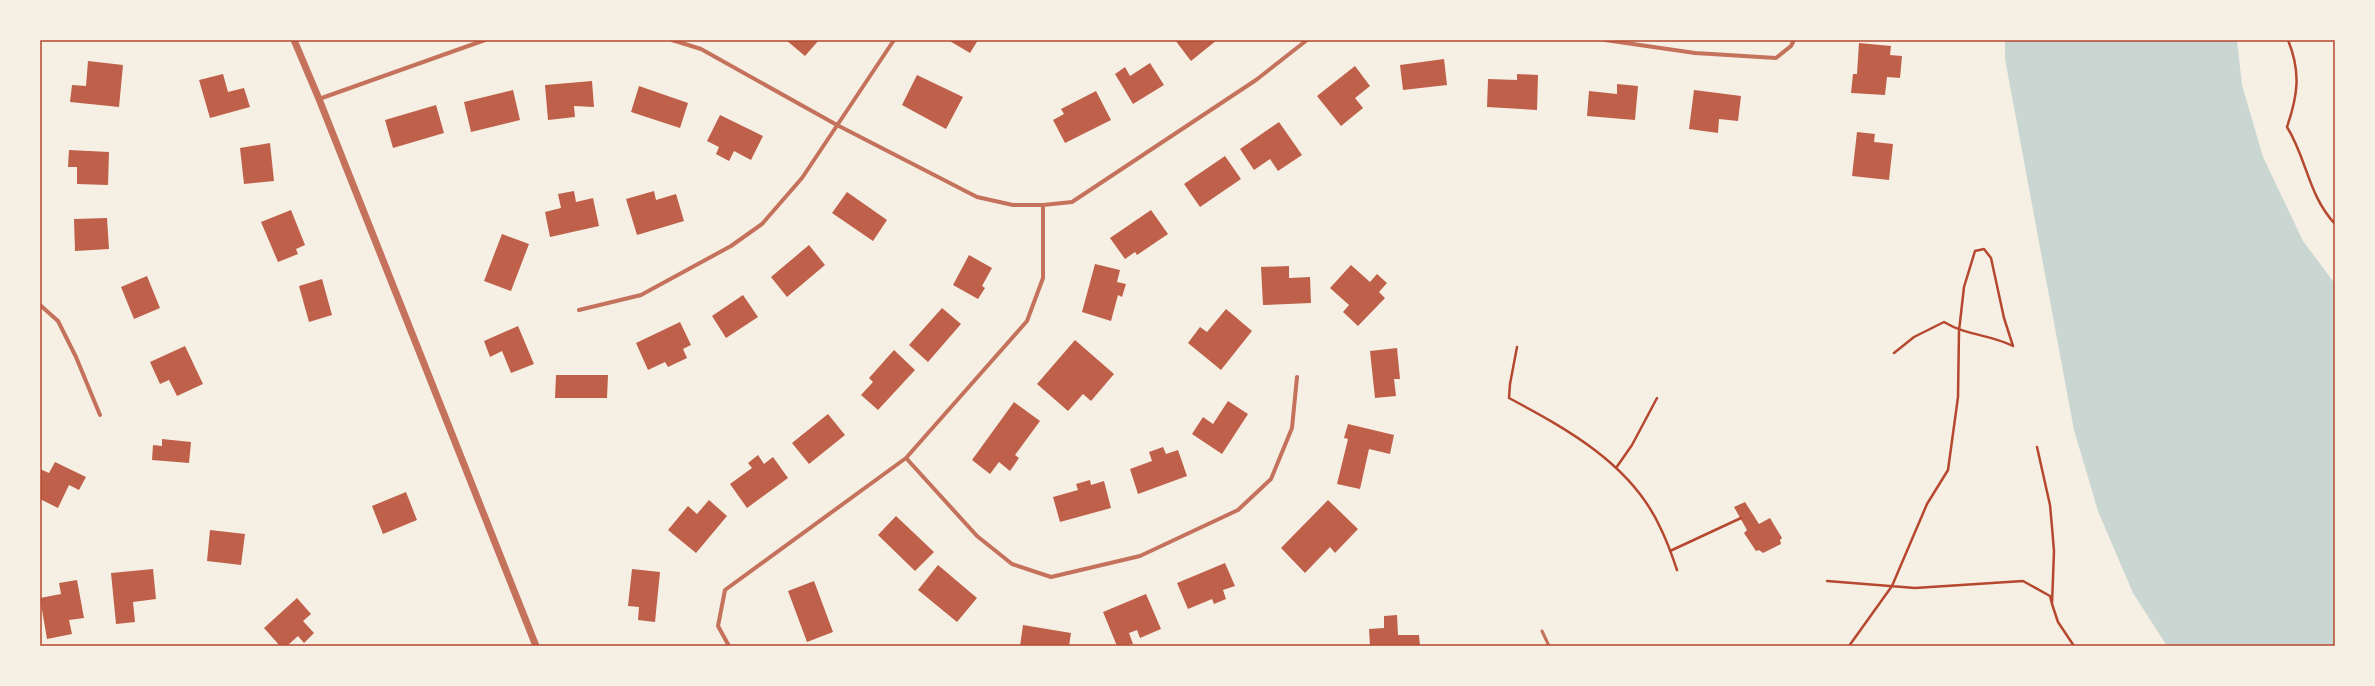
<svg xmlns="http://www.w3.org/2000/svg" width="2375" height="686" font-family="'Source Sans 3',sans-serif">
<rect width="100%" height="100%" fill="#f6efe4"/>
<path fill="#c9d6d2" d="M2005,40h232l5,45 21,72 40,84 32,43v362h-168l-34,-53 -35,-82 -24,-81 -69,-371z"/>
<path fill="#bf614a" d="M786,40h33l-14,16z
M948,40h30l-8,13z
M1175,40h42l-26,21z
M1859,43l32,3 -1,9 12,1 -2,22 -13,-1 -2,18 -34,-2 2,-19h4z
M1444,59l3,26 -44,5 -3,-25z
M88,61l35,4 -4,42 -49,-5 2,-17 14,1z
M1150,63l14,22 -31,19 -18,-30 10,-7 5,9z
M1355,66l15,20 -15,12 8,10 -22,18 -24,-30z
M223,74l5,18 16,-4 6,19 -40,11 -11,-38z
M1517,74l21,1 -1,35 -50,-3 1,-28 29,1z
M917,75l46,22 -17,32 -44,-24z
M592,81l2,26 -20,-1 1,11 -27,3 -3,-35z
M1617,84l21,2 -3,34 -48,-4 2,-25 28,3z
M639,86l49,17 -8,25 -49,-16z
M513,90l7,30 -49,12 -7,-30z
M1694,90l47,6 -3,25 -19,-2 -1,14 -29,-4z
M1096,91l15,29 -46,23 -12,-23 11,-6 -3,-5z
M436,105l8,28 -51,15 -8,-28z
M720,115l43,21 -12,24 -17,-9 -5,10 -13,-7 3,-7 -12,-6z
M1279,122l23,33 -24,16 -8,-12 -16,11 -14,-21z
M1857,132l18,2 -1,8 19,2 -4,36 -37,-4z
M270,143l4,38 -30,3 -4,-36z
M69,150l40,2 -1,33 -31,-1v-17h-9z
M1225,156l16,23 -41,28 -16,-23z
M574,191l2,11 17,-4 6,28 -49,11 -5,-25 16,-4 -3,-14z
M654,191l2,9 20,-6 8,27 -47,14 -11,-36z
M847,192l40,28 -14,21 -41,-28z
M291,210l14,35 -9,4 2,5 -20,8 -17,-40z
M1151,210l17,24 -31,21 -2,-3 -10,7 -15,-21z
M107,218l2,31 -34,2 -1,-32z
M502,234l27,10 -18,47 -27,-10z
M809,245l16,20 -38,32 -16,-20z
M969,255l23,13 -10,18 3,2 -7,11 -25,-14z
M1095,264l25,6 -3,12 9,2 -4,13 -4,-2 -7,26 -29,-9z
M1351,265l19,17 7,-8 10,9 -8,9 6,6 -27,28 -15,-14 6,-7 -19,-17z
M1289,266v12l21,-1 1,26 -48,2 -2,-38z
M147,276l13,32 -26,11 -13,-32z
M322,279l10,36 -23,7 -10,-36z
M743,295l15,22 -32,21 -14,-22z
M942,308l19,16 -33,38 -19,-17z
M1226,309l26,22 -31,39 -33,-27 12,-16 7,5z
M680,322l11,23 -8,4 4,9 -19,9 -3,-5 -17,8 -12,-27z
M518,326l16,38 -23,9 -9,-22 -12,6 -6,-16z
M1075,340l39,34 -23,27 -8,-7 -15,17 -31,-27z
M185,346l18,38 -26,12 -8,-16 -9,4 -10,-22z
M1397,348l3,31h-6l2,17 -21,2 -5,-47z
M894,350l21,20 -37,40 -17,-15 12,-13 -4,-4z
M556,375h52l-1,23h-52z
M1228,401l20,13 -26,40 -30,-20 11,-17 10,7z
M1014,402l26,19 -25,34 4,3 -9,13 -11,-9 -9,12 -18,-14z
M828,414l17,21 -36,29 -17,-21z
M1348,424l46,11 -4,19 -21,-5 -9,40 -23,-5 11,-45 -4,-1z
M162,439l29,3 -2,21 -37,-3 1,-15 9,1z
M1163,447l3,7 12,-4 9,26 -49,18 -8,-25 22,-8 -3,-9z
M758,455l6,9 9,-7 15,21 -41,30 -17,-24 22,-16 -4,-5z
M55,462l31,15 -7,13 -10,-5 -11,23 -18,-9v-30l9,4z
M1090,480l1,5 13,-4 7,27 -51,14 -7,-25 25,-7 -2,-6z
M406,492l11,28 -34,14 -11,-28z
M709,500l18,16 -31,37 -28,-23 20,-24 9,8z
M1328,500l30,29 -23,24 -5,-6 -25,26 -24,-25z
M1745,502l14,22 11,-6 12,20 -2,2 1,4 -18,9 -4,-3 -3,1 -12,-18 3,-3 -13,-23z
M896,516l38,36 -19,19 -37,-36z
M210,530l35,4 -4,31 -34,-4z
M1225,563l10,23 -12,4 3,9 -12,5 -2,-5 -24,10 -11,-26z
M938,565l39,33 -20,24 -39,-32z
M153,569l3,30 -23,3 2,20 -19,2 -5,-51z
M632,569l28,3 -5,50 -17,-2 1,-13 -11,-1z
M77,580l7,38 -15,2 3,14 -25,5 -7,-41 21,-4 -2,-11z
M814,581l19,51 -26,10 -19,-51z
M1146,594l15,35 -21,9 -3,-8 -8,3 4,11 -16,2 -14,-34z
M297,598l14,16 -8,7 11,12 -10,10 -6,-7 -11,10h-7l-16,-18z
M1397,615l1,20h21l1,11h-50l-1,-17 15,-1v-12z
M1023,625l48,8 -2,13h-49z"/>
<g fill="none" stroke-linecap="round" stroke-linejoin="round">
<path stroke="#b5482f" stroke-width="2.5" d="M2288,40c13,32 10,55 -1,87 20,32 21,68 48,97
M1517,347l-7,37 -1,14c58,31 122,66 151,129 7,14 12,28 17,43
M2037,447l13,58 2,22 2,24 -2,53 6,18 16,24
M1616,468l16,-23 25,-47
M1670,551l71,-33
M1827,581l88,7 108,-7 27,15 2,8
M1849,646l43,-60 35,-82 21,-34 10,-73 1,-66 5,-44 11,-36 9,-2 7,9 13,60 9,28c-24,-12 -46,-10 -69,-24l-30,15 -20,16"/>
<path stroke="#c5725c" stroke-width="3" d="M1542,631l7,15"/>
<path stroke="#c5725c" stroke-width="4" d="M672,40l29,9 136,76 140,72 36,8h30l29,-3 184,-122 51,-40
M1605,40l90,13 81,5 15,-12 3,-6
M319,99l166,-59
M40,305l18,16 18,36 24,58
M579,310l62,-15 90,-49 31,-22 40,-46 92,-138
M906,458l71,78 35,28 39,13 89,-21 98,-46 33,-31 21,-51 5,-51
M729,646l-11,-20 7,-36 181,-132 121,-137 16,-43v-73"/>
<path stroke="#c5725c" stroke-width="7" d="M294,40l25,59 217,547"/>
</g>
<rect width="2375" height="686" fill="none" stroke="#f6efe4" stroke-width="82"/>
<rect x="41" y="41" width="2293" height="604" fill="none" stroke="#b5482f" stroke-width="1.5"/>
</svg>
